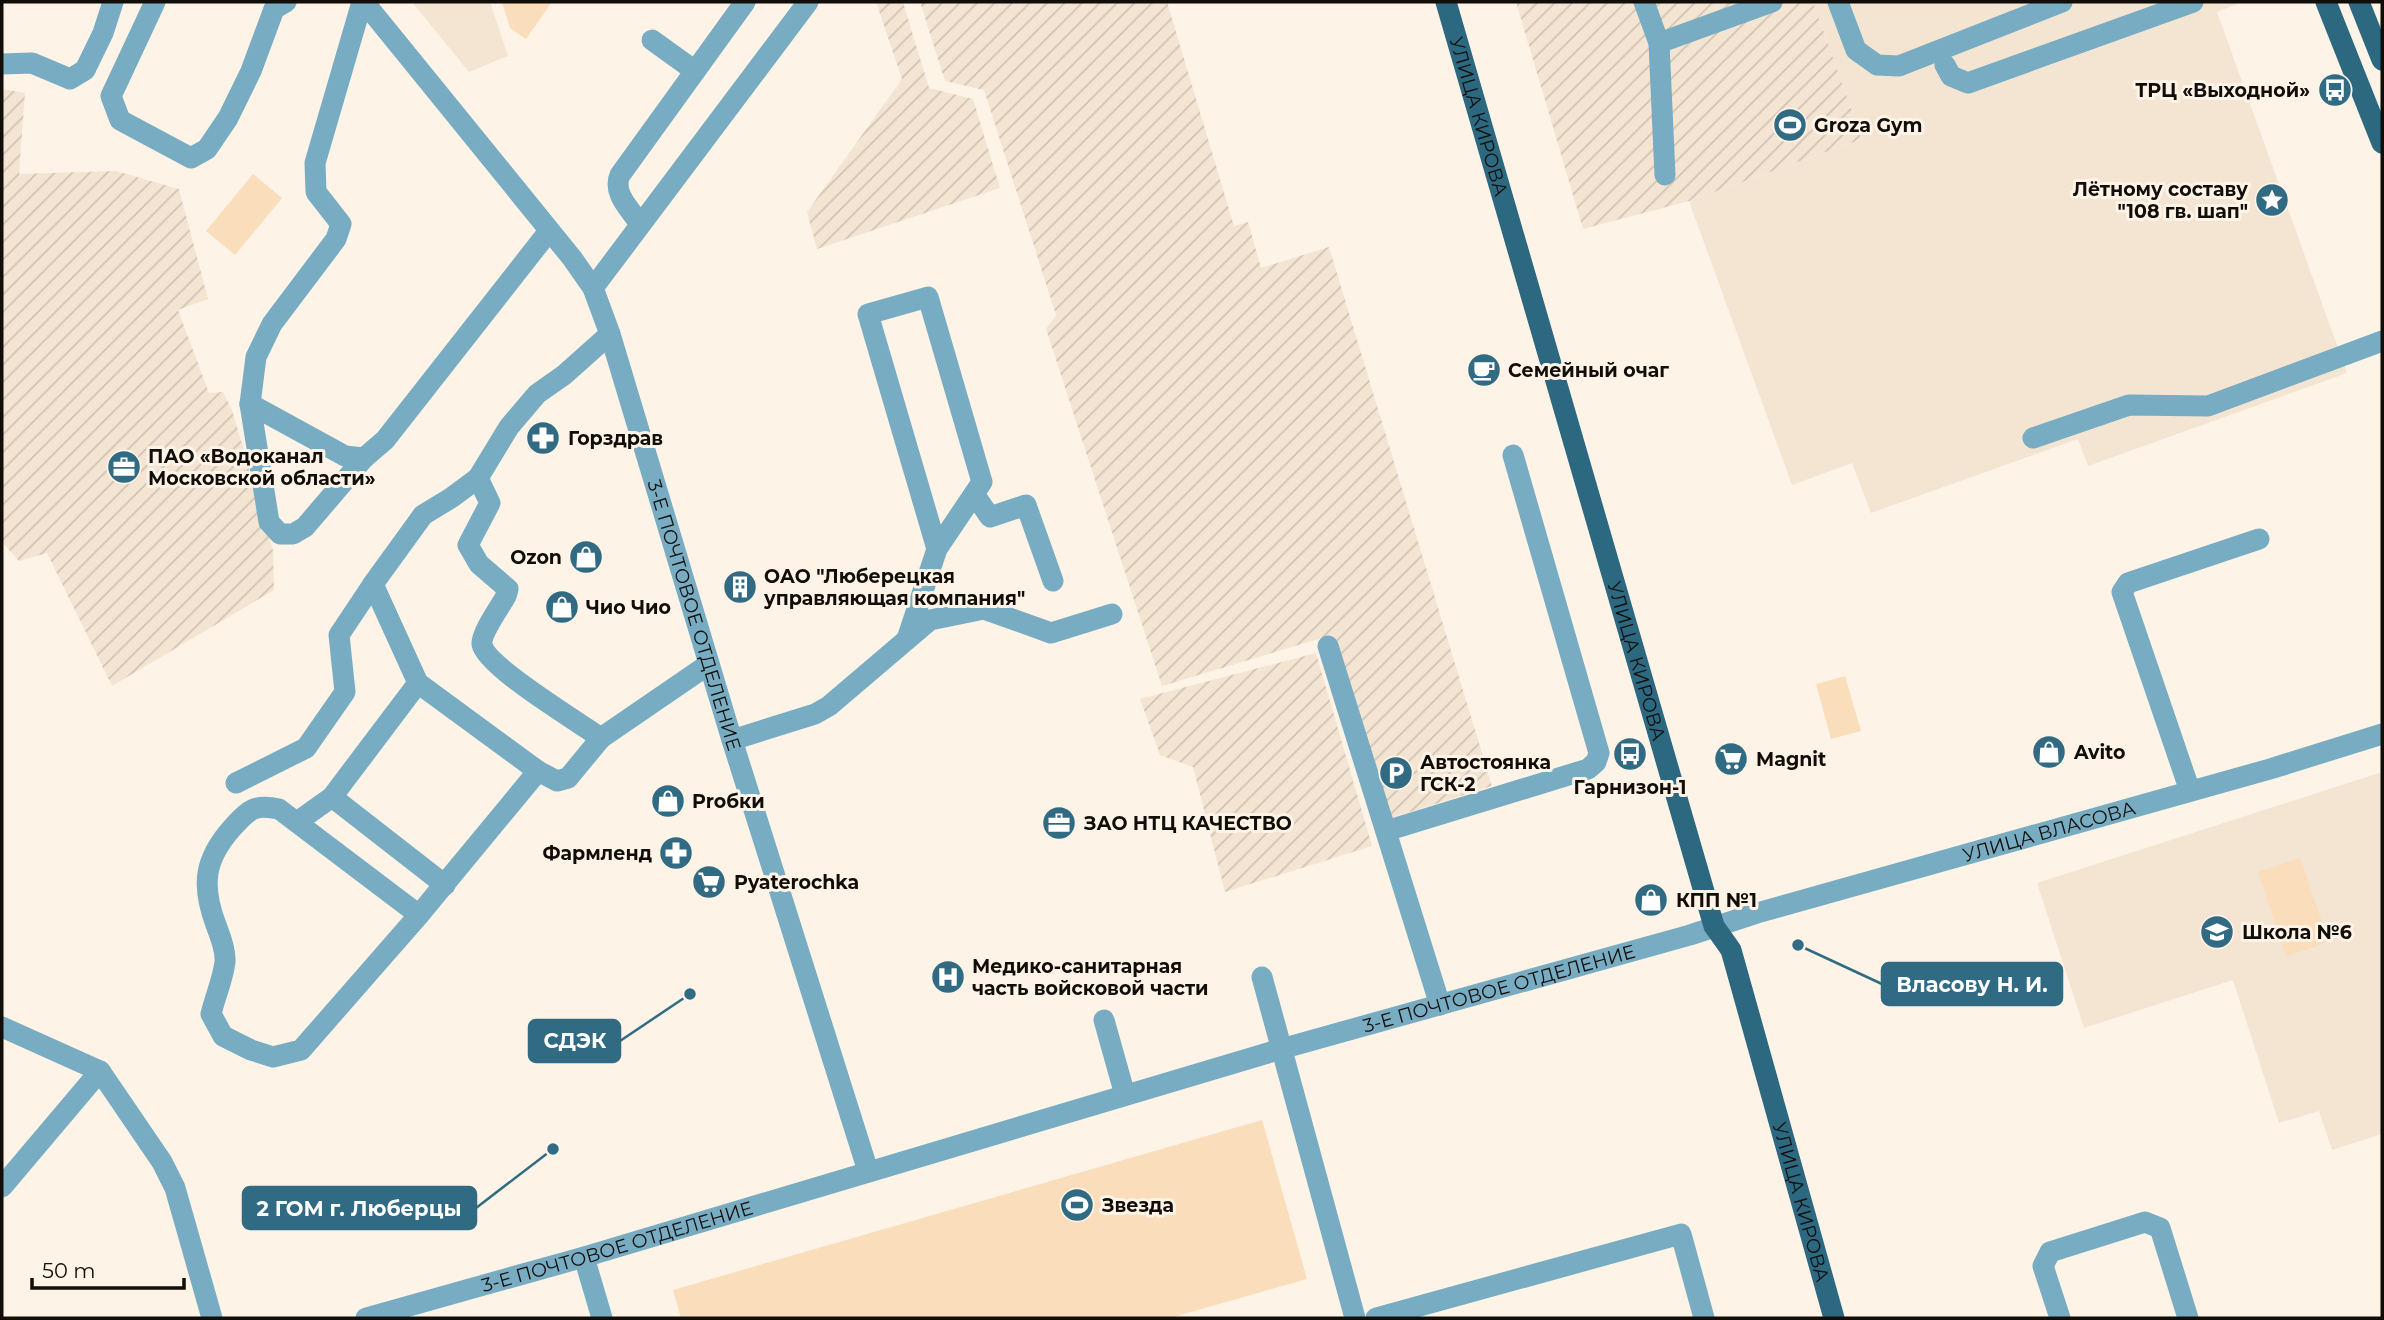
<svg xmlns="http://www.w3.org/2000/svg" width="2384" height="1320" font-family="Montserrat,sans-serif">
<defs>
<pattern id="industrial-furrows" width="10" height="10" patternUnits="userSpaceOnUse" patternTransform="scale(1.75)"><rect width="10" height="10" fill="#f4e5d3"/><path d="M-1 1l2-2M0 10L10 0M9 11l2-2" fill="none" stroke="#d0c3b4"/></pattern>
</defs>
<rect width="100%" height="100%" fill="#fef3e7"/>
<path fill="#f4e5d3" d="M412,2h78l18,54 -39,16z
M1813,2h429l-25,10 130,361 -259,93 -10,-27 -207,74 -19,-50 -60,22 -103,-284 173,-62z
M2382,772v362l-50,16 -13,-39 -40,12 -46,-143 -149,48 -47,-145z"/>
<path fill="url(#industrial-furrows)" d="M876,2h27l26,86 44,11 27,89 -183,61 -10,-37 95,-133z
M920,2h247l67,224 14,-4 13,46 68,-21 163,539 -104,33 -56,-184 -170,51 -116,-357 10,-14 -72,-225 -39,-9z
M1516,2h297l49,137 -173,62 -106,28z
M2,89l23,4 -6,81 97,-3 63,18 29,110 -30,11 31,83 14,-1 9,18 41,141 1,39 -162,96 -65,-133 -28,8 -17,-19z
M1316,653l56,193 -147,46 -32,-125 -33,-12 -20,-56z"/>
<path fill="#faddbb" d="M502,2h50l-26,37 -16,-11z
M253,174l29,24 -47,57 -29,-24z
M1845,676l16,55 -30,8 -15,-55z
M2300,858l29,84 -43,14 -28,-84z
M1262,1120l45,159 -137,39h-489l-8,-28z"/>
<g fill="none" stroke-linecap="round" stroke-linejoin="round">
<g stroke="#77acc3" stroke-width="21">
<path d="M155,2l-44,94 9,24 71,38 16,-9 21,-31 23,-47 23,-62 12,-7"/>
<path d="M362,2l-47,161 1,29 25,32 -5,15 -64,85 -16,33 -6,47 95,52 19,2 21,-18 164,-209"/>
<path id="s1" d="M364,2l208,256 21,30 17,46 122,406 136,431"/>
<path d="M1644,2l15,41 6,132"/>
<path d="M1838,2l18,48 21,15 22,1 163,-64"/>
<path d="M652,40l43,31"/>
<path d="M1659,43l113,-41"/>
<path d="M2,64l30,-1 38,16 15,-9 18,-37 10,-31"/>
<path d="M1945,65l6,11 17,7 225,-81"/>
<path d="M640,224c-10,-15 -28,-31 -20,-49l125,-173"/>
<path d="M593,288l215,-286"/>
<path d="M250,404l19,118 11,12h13l12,-7 59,-69"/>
<path d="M2033,438l96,-33 79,1 174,-65"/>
<path d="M974,494l16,23 36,-12 27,76"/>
<path d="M907,639l30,-90 -69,-235 60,-17 54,185 -45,67"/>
<path d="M1328,646l112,359"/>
<path d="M418,683l120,88"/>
<path d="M601,738l108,-74"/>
<path d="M732,740l83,-26 14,-8 101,-86 54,-11 67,24 61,-19"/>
<path d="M236,783l70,-35 39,-56 -6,-57 34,-51"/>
<path d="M2190,791l-68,-199 6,-9 131,-44"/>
<path d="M332,797l113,88"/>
<path d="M297,822l35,-25 86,-114 -45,-99 50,-69 28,-17 27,-20"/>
<path d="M1386,831l202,-62 8,-7 3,-9 -86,-298"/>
<path d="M419,915l-118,135 -28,7 -22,-7 -28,-14 -12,-22c4,-17 12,-35 14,-52 1,-11 -5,-27 -9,-37 -15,-40 -12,-66 17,-98 16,-18 22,-23 46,-18l140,106 119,-144 19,10 11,-3 33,-40c-21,-15 -116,-72 -119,-94 -1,-11 18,-37 24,-48l2,-7 -29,-25 -11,-19 22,-42 -12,-25 31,-51 28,-33 27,-19 46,-41"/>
<path d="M1262,977l93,341"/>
<path d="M1104,1020l21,75"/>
<path d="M2,1027l98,44 62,91 13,26 37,130"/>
<path d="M2,1187l98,-116"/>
<path d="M584,1257l18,61"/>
<path id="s2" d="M366,1318l218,-61 697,-208 409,-114 67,-22 513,-144 112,-35"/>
<path d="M1376,1318l305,-84 23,84"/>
<path d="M2060,1318l-17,-52 7,-14 95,-30 15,6 28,90"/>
</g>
<g stroke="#2c6981" stroke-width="21">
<path id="s3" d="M1446,2l268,924 17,24 103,368"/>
<path d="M2326,2l56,141"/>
<path d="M2359,2l23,58"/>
</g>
</g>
<defs>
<g id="bus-disc" transform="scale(1.75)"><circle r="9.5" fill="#306b83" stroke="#fef3e7"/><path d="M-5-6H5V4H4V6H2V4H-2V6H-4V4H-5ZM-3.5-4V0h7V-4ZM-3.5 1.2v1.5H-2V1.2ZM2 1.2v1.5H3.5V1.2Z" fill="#fff"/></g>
<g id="stadium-disc" transform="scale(1.75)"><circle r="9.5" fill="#306b83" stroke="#fef3e7"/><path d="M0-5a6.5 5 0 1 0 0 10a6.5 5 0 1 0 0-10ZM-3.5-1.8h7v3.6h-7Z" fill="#fff"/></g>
<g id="sight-disc" transform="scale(1.75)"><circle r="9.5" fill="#306b83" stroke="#fef3e7"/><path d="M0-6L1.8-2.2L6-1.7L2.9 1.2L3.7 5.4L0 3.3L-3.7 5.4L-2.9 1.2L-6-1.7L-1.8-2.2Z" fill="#fff"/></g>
<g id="cafe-disc" transform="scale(1.75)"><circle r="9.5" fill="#306b83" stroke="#fef3e7"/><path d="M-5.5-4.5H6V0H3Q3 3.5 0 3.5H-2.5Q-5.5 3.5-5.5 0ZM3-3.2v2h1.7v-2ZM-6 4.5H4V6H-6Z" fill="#fff"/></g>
<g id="pharmacy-disc" transform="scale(1.75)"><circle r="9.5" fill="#306b83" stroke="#fef3e7"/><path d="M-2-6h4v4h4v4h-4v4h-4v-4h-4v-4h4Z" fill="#fff"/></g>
<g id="office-disc" transform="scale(1.75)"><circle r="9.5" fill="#306b83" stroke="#fef3e7"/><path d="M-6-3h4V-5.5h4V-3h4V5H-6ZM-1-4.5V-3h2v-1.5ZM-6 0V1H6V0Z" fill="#fff"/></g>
<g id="shop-disc" transform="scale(1.75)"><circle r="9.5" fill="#306b83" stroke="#fef3e7"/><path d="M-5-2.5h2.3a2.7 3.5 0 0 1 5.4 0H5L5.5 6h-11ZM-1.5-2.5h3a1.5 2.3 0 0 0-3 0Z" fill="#fff"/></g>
<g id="building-disc" transform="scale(1.75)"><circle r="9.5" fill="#306b83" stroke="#fef3e7"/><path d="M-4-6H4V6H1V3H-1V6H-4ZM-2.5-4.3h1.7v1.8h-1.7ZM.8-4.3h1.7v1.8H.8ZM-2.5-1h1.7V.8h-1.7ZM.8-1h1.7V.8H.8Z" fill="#fff"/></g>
<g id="supermarket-disc" transform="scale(1.75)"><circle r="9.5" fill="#306b83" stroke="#fef3e7"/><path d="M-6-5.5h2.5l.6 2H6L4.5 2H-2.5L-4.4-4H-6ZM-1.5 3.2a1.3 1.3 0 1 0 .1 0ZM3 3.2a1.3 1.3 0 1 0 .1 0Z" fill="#fff"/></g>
<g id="parking-disc" transform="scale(1.75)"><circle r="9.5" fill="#306b83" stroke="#fef3e7"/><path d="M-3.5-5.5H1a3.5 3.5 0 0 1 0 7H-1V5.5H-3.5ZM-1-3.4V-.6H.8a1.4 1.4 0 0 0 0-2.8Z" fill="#fff"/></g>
<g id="school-disc" transform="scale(1.75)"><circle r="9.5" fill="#306b83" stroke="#fef3e7"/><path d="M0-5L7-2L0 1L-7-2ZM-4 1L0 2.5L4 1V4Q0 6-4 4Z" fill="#fff"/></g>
<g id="hospital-disc" transform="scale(1.75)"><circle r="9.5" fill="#306b83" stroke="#fef3e7"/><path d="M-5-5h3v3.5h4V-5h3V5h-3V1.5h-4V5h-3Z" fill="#fff"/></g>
</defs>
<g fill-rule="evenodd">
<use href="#bus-disc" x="2335" y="90"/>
<use href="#stadium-disc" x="1790" y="125"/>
<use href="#sight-disc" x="2272" y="200"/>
<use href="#cafe-disc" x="1484" y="370"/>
<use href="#pharmacy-disc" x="543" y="438"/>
<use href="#office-disc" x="124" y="467"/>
<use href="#shop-disc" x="586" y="557"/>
<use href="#building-disc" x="740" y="587"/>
<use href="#shop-disc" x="562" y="607"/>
<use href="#shop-disc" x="2049" y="752"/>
<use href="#bus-disc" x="1630" y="754"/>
<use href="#supermarket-disc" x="1731" y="759"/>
<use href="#parking-disc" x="1396" y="773"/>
<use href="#shop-disc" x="668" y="801"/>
<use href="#office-disc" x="1059" y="823"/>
<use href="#pharmacy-disc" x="676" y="853"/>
<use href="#supermarket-disc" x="709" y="882"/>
<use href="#shop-disc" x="1651" y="900"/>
<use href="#school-disc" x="2217" y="932"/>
<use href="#hospital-disc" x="948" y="977"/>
<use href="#stadium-disc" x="1077" y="1205"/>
</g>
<g text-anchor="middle" stroke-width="6" stroke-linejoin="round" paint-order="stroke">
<g font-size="19" font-weight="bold" fill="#110d09" stroke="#fef3e7" text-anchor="start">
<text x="2310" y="97" text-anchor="end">ТРЦ «Выходной»</text>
<text x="1814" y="132">Groza Gym</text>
<text x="2248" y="196" text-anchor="end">Лётному составу<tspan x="2248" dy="22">"108 гв. шап"</tspan></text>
<text x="1508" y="377">Семейный очаг</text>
<text x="568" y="445">Горздрав</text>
<text x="148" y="463">ПАО «Водоканал<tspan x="148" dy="22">Московской области»</tspan></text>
<text x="562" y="564" text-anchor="end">Ozon</text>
<text x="764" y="583">ОАО "Люберецкая<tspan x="764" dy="22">управляющая компания"</tspan></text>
<text x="586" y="614">Чио Чио</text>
<text x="2074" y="759">Avito</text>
<text x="1756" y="766">Magnit</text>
<text x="1420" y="769">Автостоянка<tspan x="1420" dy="22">ГСК-2</tspan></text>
<text x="1630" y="794" text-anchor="middle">Гарнизон-1</text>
<text x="692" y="808">Proбки</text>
<text x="1084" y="830">ЗАО НТЦ КАЧЕСТВО</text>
<text x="652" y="860" text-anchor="end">Фармленд</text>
<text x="734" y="889">Pyaterochka</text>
<text x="1676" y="907">КПП №1</text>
<text x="2242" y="939">Школа №6</text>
<text x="972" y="973">Медико-санитарная<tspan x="972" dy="22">часть войсковой части</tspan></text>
<text x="1102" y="1212">Звезда</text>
</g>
<g font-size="19" fill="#110d09" stroke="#fef3e7">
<text dy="7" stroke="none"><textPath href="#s3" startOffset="119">УЛИЦА КИРОВА</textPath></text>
<text dy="7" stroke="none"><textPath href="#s1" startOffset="709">3-Е ПОЧТОВОЕ ОТДЕЛЕНИЕ</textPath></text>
<text dy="7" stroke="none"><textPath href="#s3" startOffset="686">УЛИЦА КИРОВА</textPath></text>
<text dy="7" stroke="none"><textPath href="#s2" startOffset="1752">УЛИЦА ВЛАСОВА</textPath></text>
<text dy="7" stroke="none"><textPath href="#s2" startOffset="1180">3-Е ПОЧТОВОЕ ОТДЕЛЕНИЕ</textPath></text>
<text dy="7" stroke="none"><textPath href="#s3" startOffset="1253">УЛИЦА КИРОВА</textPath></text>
<text dy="7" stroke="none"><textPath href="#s2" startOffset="261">3-Е ПОЧТОВОЕ ОТДЕЛЕНИЕ</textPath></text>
</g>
</g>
<path fill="none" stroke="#306b83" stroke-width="2.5" d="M1798 945L1882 984M690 994L620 1041M553 1149L476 1208"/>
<g fill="#306b83" stroke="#fef3e7" stroke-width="2.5">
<circle cx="1798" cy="945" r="7"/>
<circle cx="690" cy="994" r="7"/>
<circle cx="553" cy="1149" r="7"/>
</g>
<g fill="#306b83" stroke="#306b83" stroke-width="2.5">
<rect x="1882" y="963" width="180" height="42" rx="7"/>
<rect x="529" y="1020" width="91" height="42" rx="7"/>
<rect x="243" y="1187" width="233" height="42" rx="7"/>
</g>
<g font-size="21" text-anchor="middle" font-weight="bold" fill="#fff">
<text x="1972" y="992">Власову Н. И.</text>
<text x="575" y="1048">СДЭК</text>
<text x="359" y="1216">2 ГОМ г. Люберцы</text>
</g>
<rect width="2384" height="1320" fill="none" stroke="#110d09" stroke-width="7"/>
<path d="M32 1278v10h152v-10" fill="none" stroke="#110d09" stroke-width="3.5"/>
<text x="42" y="1278" font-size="21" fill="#110d09" stroke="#fef3e7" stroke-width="5" paint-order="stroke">50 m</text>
</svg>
